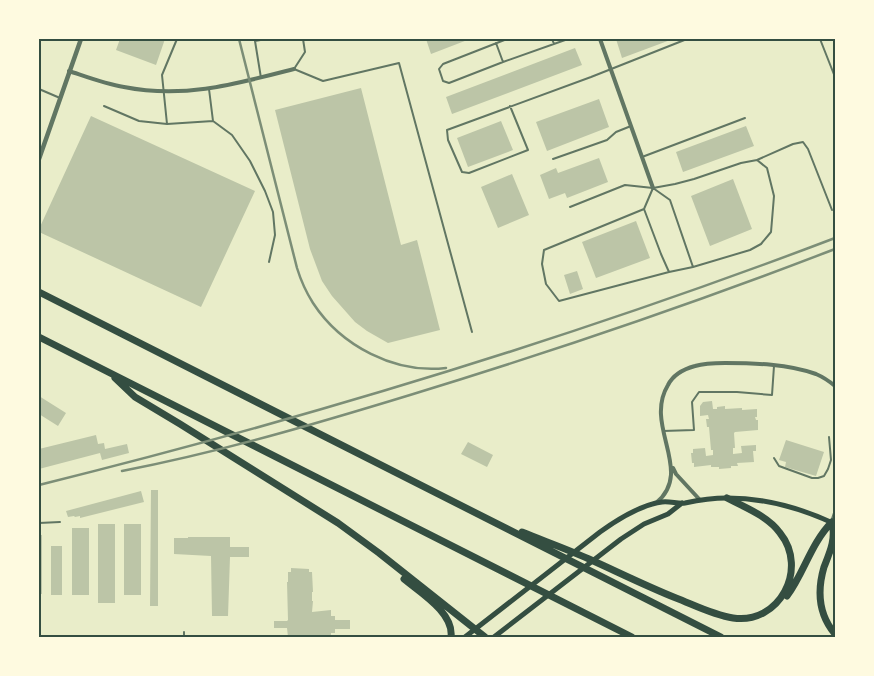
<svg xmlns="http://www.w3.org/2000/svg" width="874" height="676" font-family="'Fira Sans',sans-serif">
<rect width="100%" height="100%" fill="#e9edc9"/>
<path fill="#bcc5a7" d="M120,39h45l-9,26 -40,-15z
M426,39h44l-39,15z
M616,39h57l-51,19z
M575,48l7,17 -130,49 -6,-17z
M361,88l40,157 16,-5 23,90 -52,13 -21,-12 -12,-9 -23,-26 -10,-15 -12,-32 -35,-139z
M599,99l10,28 -62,24 -11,-29z
M91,116l164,75 -54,116 -162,-75v-3z
M501,121l12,29 -45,17 -11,-29z
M746,126l8,20 -71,26 -7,-20z
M599,158l9,24 -41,16 -2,-5 -16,6 -9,-24 16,-7 2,5z
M512,174l17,41 -31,13 -17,-41z
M733,179l19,50 -42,17 -19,-50z
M636,221l14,37 -54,20 -14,-36z
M577,271l6,18 -13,5 -6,-19z
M39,396l27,17 -8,13 -19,-12z
M712,401l1,8h4v-2l8,-1v3l17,-1v2l15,-1v8h-2l1,3h2v10l-23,2 -1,1 1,15h-2v6l9,-1 -1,-7 15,-1v6h-3l1,11 -17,1 1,3h-7v2l-12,1v-2h-8v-2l-17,2v-4h-2l-1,-10h2v-4l12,-1 1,8 7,-1v-5h-2l-2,-23h-2l-1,-8h3l-1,-4 -8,1v-10l3,-4z
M96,435l2,9 6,-1 1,6 22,-5 2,9 -27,7 -2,-7 -61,16v-20z
M786,440l38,12 -8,24 -31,-9 1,-5 -7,-2z
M468,442l25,13 -6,12 -26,-13z
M151,490h7v116h-8z
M141,491l3,11 -64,16v-2l-5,1 -1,-1 -6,1 -2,-6z
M98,524h17v79h-17z
M124,524h17v71h-17z
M72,528h17v67h-17z
M39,535h3v59h-3z
M188,537h42v10h19v10h-19l-2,59h-16l-1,-60 -37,-2v-16h14z
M51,546h11v49h-11z
M291,568l18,1v3h3l1,20h-1v9h1l-1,11 19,-2v6h4v4h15v9h-15v4h-4v4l-20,-1v1h-23l-1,-9h-13v-7h13l1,-1 -1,-38h1v-10h3z"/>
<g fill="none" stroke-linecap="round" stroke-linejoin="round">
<path stroke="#617663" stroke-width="2" d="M177,39l-15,36 5,49 46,-3 -4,-32
M303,39l2,13 -11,17 29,12 76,-18 73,269
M507,39l-64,25 -4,5 4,12 6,2 54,-21 65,-23
M552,39l2,5
M820,39l15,38
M496,43l7,19
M261,78l-6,-37 11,-2
M39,89l21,9
M104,106l35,15 28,3
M510,106l18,44 -59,23 -7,-1 -14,-32 -1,-10 144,-53 96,-38
M213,121l19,14 18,26 15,30 8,21 2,23 -6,27
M642,157l103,-39
M553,159l54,-19 9,-8 15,-6
M757,160l36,-16 10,-2 5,7 24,61
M570,207l55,-22 28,3 22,-4 19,-5 47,-16 16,-3 10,8 7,28 -3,36 -10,12 -11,6 -57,17 -23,-67 -17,-12
M644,209l-100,41 -2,14 4,20 13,17 110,-29 -8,-18 -17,-45 9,-21
M669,272l24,-5
M663,431l31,-1 -2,-28 7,-10h38l35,3 2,-29
M774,458l5,8 33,12h6l6,-2 4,-7 3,-9 -2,-23
M39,523l21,-1
M184,637v-5"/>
<path stroke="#617663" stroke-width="4" d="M600,39l53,149
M69,71c18,6 36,13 55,16 60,12 112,-3 170,-18
M673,468l3,6 24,26
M656,503c39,-32 -13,-77 12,-118 5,-10 16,-16 27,-19 10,-3 20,-3 30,-3 30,0 63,1 91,11 7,3 13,7 19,12
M832,522l3,-9"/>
<path stroke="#617663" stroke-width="4.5" d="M39,159l42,-120"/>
<path stroke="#344e41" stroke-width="5" d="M465,637l135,-105c18,-13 40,-27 62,-30 8,-1 16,2 23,1 14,-3 28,-5 42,-5 37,0 74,10 108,26
M494,637l127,-98 23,-15 24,-10 14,-11"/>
<path stroke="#344e41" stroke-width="7" d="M39,292l682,345
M39,337l593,300
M115,378l20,19 45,27 158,99 41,30 106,84
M832,522c4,17 -2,30 -8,45 -7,24 -5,48 11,67
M522,532c22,9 45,17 67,27 29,13 57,27 87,39 18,7 37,17 57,20 46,7 76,-49 47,-85 -12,-17 -36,-26 -53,-35
M404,579c17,14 50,34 47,58
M787,596c17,-23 24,-53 45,-74"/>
<path stroke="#7c8e77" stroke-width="2.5" d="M239,39l58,229c4,13 9,24 16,35 28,43 82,71 133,65
M122,471c98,-19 193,-47 288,-76 144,-44 285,-92 425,-146
M39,485c270,-67 536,-148 796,-247"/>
</g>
<rect width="874" height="676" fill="none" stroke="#fefae0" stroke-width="80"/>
<rect x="40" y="40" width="794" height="596" fill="none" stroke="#344e41" stroke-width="2"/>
</svg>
